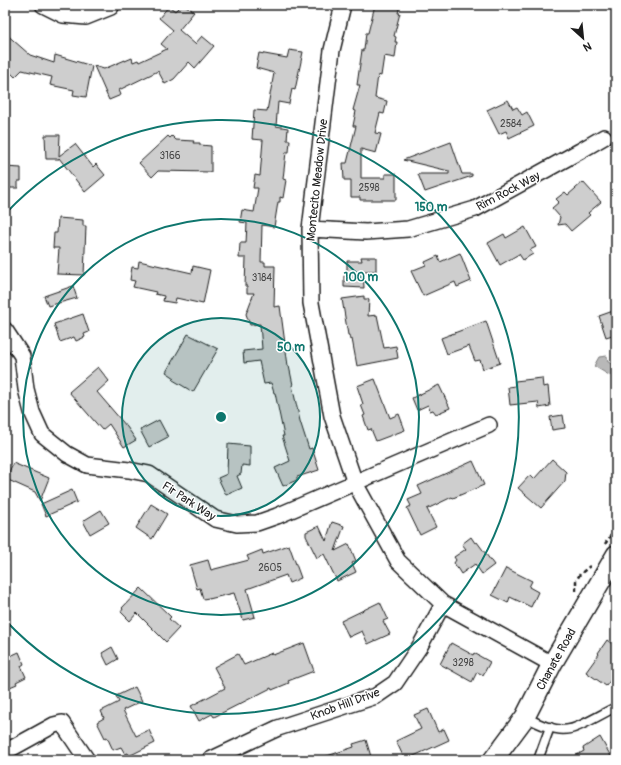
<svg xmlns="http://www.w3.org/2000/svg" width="621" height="765" font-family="Pangolin,sans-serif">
<rect width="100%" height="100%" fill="#fff"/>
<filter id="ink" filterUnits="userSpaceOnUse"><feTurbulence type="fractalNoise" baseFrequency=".025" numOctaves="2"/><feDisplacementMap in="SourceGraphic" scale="8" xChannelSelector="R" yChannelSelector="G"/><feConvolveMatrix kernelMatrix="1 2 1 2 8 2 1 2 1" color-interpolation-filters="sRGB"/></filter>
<g filter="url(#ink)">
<path fill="#b8b8b8" stroke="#7a7a7a" d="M607,356l1,6 8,4 -1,9h-6l-15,-9 5,-9z"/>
<path fill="#cecece" stroke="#1c1c1c" d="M181,5h4l9,7 -15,18 16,14 7,-8 12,10 -19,22 -6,-6 -15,17 -9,5 -7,-13 -39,19 2,5 -12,5 -15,-34 10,3 21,-9v1l7,-3 1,4 5,-2 1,2 28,-13 -6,-5 12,-14 -14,-12 10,-12 6,5z
M375,5h25l-2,8h2l-6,23 2,1 -1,5h2l-2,16 -11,-2 -3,20 -3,-1 -3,23 12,3 -3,13 -4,-1 -5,20 6,1 -5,19 -15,-4v29h24v-4h11v26h-36v-3h-9v-17h-7l-1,-17h4l9,-37h-3l3,-15 -3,-1 7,-25h-3l5,-35h2l2,-17h2z
M5,33l25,22 24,8 1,-8 37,11 -6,31 -13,-2 1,-5 -24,-5 2,-8 -30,-7 -7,7 -10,-10z
M289,50l14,2 -8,38 -3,-1 -3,15 -11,-2 -2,24 12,2 -1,12h3l-1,12h-3l-3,27 3,1 -3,18 -3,-1v5h-2l-4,25 -12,-2 -1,37h4v4h10l-1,41 6,-1 8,60h1l4,19h-1l8,36 9,28 3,-1 7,22 -22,7v3l-14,6 -8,-18 15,-7 -8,-25h2l-9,-43h-1l-3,-10 -7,1 -5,-23 -15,2 -1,-12 19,-2 -2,-25 -10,1 -4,-11 8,-21h-7v-7h-2l1,-28h-7l1,-15h6l1,-20 -7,-1 2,-12 12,2 4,-24h-5l2,-13 5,1 3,-36 -11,-1 2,-29 13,1 7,-38 -18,-5 3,-15 28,5z
M508,100l5,9 4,-2 5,8 5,-3 7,14 -25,12 -3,-7 -7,3 -12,-24z
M45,135h15l-1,21 16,-12 18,23 3,-3 9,11 -20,17 -26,-34v1h-13z
M168,136l2,2 2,-2 4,4 18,1 -1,2h7v2l11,1v26l-53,-1 -6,6 -13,-14z
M451,142l11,32h10v2l-47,16 -7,-18h31v-3l-46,-11z
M5,167l16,1v13h-3v7h-12z
M583,182l18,20 -13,11 2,2 -19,16 -6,-7 -7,1 2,-8 -8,-9 7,-6 -3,-3 9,-7 3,3z
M58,218l25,2v6h3l-2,49 -27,-1 2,-26h-6l1,-15h3z
M525,227l11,20 -6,3 3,4 -10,6 -4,-6 -19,11 -12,-22 16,-9 2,4z
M460,253l11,28 -14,6 -2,-5 -32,14 -12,-25 15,-6 -1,-3 13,-6 2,6z
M361,257h15v14h-13l1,17 -20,-1v-11l3,1v-16h15z
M139,261l53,12 1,-7 17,4 -7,34 -27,-6 -1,5 -12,-2 1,-5 -9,-2 1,-2 -23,-5 2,-6 -5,-1 2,-13 6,1z
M73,286l4,12 -29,8 -4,-10z
M364,296v3h5l-1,17 9,-1 7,33 12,-2 2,12 -41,8 -5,-27 -2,1 -1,-5h-1l-6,-36z
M616,310v24l-10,3 -7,-21z
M83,314l6,18 -5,2 1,3 -9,4 -2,-4 -14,5 -6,-18z
M486,321l14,42 -17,6 -3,-9 -5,1 -6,-15 -22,8 -6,-16z
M188,334l30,15 -25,43 -20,-12 2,-2 -9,-6z
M98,367l11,14 -12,11 30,35 9,13 -12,7 -15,-23 -7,6 -33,-38z
M542,378l1,9 5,-1 2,20 -11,2 -1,-6 -28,3 -2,-18 7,-1v-5z
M375,379l15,39 9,-4 6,16 -29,11 -5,-12 -3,1 -5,-14 2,-1 -4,-10 2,-1 -6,-18z
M439,385l11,23 -14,6 -3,-4 -3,1 -2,-6 -11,5 -5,-12z
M563,415l2,13 -13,2 -2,-13z
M159,420l9,17 -19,10 -9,-17z
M228,444l22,2v20l-8,-1 -1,9 -4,2 5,12 -16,7 -8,-17 9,-4z
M552,459l14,13 -1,9 -24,27 -23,-20 12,-13 4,4z
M473,461l11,24 -31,13 -1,-1 -25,12 9,18 -16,8 -13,-27 4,-2 -3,-6 14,-6 -4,-8z
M13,463l36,15 -9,23 -5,-9 -29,-13z
M72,490l5,12 -31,14 -5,-12z
M151,504l16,10 -15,25 -16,-11z
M101,510l8,13 -19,11 -7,-13z
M332,522l12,4 -9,25 14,-7 7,17 -4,2 4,9 -19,9 -13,-27 -7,4 -11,-22v-4l13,-6 7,15z
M471,537l4,6 2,-1 17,23 -12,9 -7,-10 -14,10 -7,-11 2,-3 -2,-3 12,-8 -4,-5z
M289,545l12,33 -12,5 -3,-8 -39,14 8,28 -12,3 -9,-27 -25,6v-1l-6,1 -3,-11 -3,1 -7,-24 18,-5 3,10 38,-10 -2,-4 15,-6 1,4z
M506,568l26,13 -3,6 9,5 -7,15 -21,-10 -2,6 -16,-8z
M141,588l30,29 -2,2 10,9 -13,14 -29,-29 -7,8 -9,-9 2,-3 -1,-1z
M380,602l8,17 -5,2 7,13 -22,10 -6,-13 -13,6 -8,-16z
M607,640l9,7v26l-10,13 -20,-14 13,-18 -1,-1z
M304,643l10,28 -26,10 1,2 -17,7 -1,-2 -57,29 -2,-3 -13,7 -8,-15 34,-18 -11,-21 24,-13 6,11 28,-12 1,2z
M451,643l22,12 1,-2 16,9 -7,13 -6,-3 -5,10 -32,-18z
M112,647l6,12 -10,6 -6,-12z
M19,652l5,12 -3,2 5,11 -10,5 1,2 -12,5v-33l1,2z
M135,687l7,14 -19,9 13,26 13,-6 6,13 -26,13 -1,-3 -3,1 -4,-7 -8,3 -6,-13 -2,1 -8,-16 7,-4 -3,-7 18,-9 -3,-6z
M428,709l10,23 6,-3 5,11 -44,20 -9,-19 25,-12 -7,-14z
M600,737l13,23h-45l16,-9 -1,-3z
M366,740l6,20h-51v-2l33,-11 -1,-3z"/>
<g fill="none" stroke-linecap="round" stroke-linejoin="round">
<g stroke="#1c1c1c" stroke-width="11">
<path id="service" d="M525,717c14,7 30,15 45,12 11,-2 35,-17 46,-22
M538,760l12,-33"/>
</g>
<g stroke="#1c1c1c" stroke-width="18">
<path id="minor" d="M43,5l20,10 23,2 25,-10
M343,5l-11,45 -22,179 1,74 21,113 23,67 43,78 45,43 109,60
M310,229l56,3 42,-3 67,-20 105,-58 24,-14
M5,330l17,26 4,33 6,23 10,22 25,20 20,11 42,5 20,4 66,45 22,5 20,-1 20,-7 212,-91
M5,752l49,-27 8,-2 25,37
M210,760l68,-32 98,-32 19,-13 25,-37 23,-42"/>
</g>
<g stroke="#1c1c1c" stroke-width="22">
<path id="tertiary" d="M493,760l32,-43 27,-53 64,-109"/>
</g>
<path stroke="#1c1c1c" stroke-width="2.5" stroke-dasharray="4 3" stroke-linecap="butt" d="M605,544l11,-16
M576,591v-10l4,-7 10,-8"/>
<use href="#service" stroke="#fff" stroke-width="8"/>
<use href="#minor" stroke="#fff" stroke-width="15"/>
<use href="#tertiary" stroke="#fff" stroke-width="19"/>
</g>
</g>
<circle cx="221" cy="417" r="99" fill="#0f766e" fill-opacity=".12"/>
<g fill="none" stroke="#0f766e" stroke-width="2">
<circle cx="221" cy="417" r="99"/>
<circle cx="221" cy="417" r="198"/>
<path d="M6 213A297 297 0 1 1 6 621"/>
</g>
<g text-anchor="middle" stroke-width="3" stroke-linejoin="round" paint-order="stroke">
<g font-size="10" fill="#484848">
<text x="511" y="127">2584</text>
<text x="170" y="159">3166</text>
<text x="369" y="191">2598</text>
<text x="262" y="281">3184</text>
<text x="270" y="571">2605</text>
<text x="463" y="666">3298</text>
</g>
<g font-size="12" fill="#1c1c1c" stroke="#fff">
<text transform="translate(317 180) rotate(-84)" y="4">Montecito Meadow Drive</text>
<text transform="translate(508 191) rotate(-28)" y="4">Rim Rock Way</text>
<text transform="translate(189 501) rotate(33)" y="4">Fir Park Way</text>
<text transform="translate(556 659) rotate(-61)" y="4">Chanate Road</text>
<text transform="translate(345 704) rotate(-20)" y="4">Knob Hill Drive</text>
</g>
</g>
<circle cx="221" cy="417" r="6" fill="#0f766e" stroke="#fff" stroke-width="2"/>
<g font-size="12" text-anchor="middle" font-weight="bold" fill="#0f766e" stroke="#fff" stroke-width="3" stroke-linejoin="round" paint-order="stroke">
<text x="431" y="211">150 m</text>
<text x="361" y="281">100 m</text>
<text x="291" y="351">50 m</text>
</g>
<rect width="621" height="765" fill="none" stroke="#fff" stroke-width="20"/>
<rect x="10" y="10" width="601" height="745" fill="none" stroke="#1c1c1c" stroke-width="1.5" filter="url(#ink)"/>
<g transform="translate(583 38) rotate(153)" stroke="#ffffff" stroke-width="3" paint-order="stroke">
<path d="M0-3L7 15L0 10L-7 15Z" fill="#1c1c1c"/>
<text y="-6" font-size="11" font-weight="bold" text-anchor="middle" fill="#1c1c1c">N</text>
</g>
</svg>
